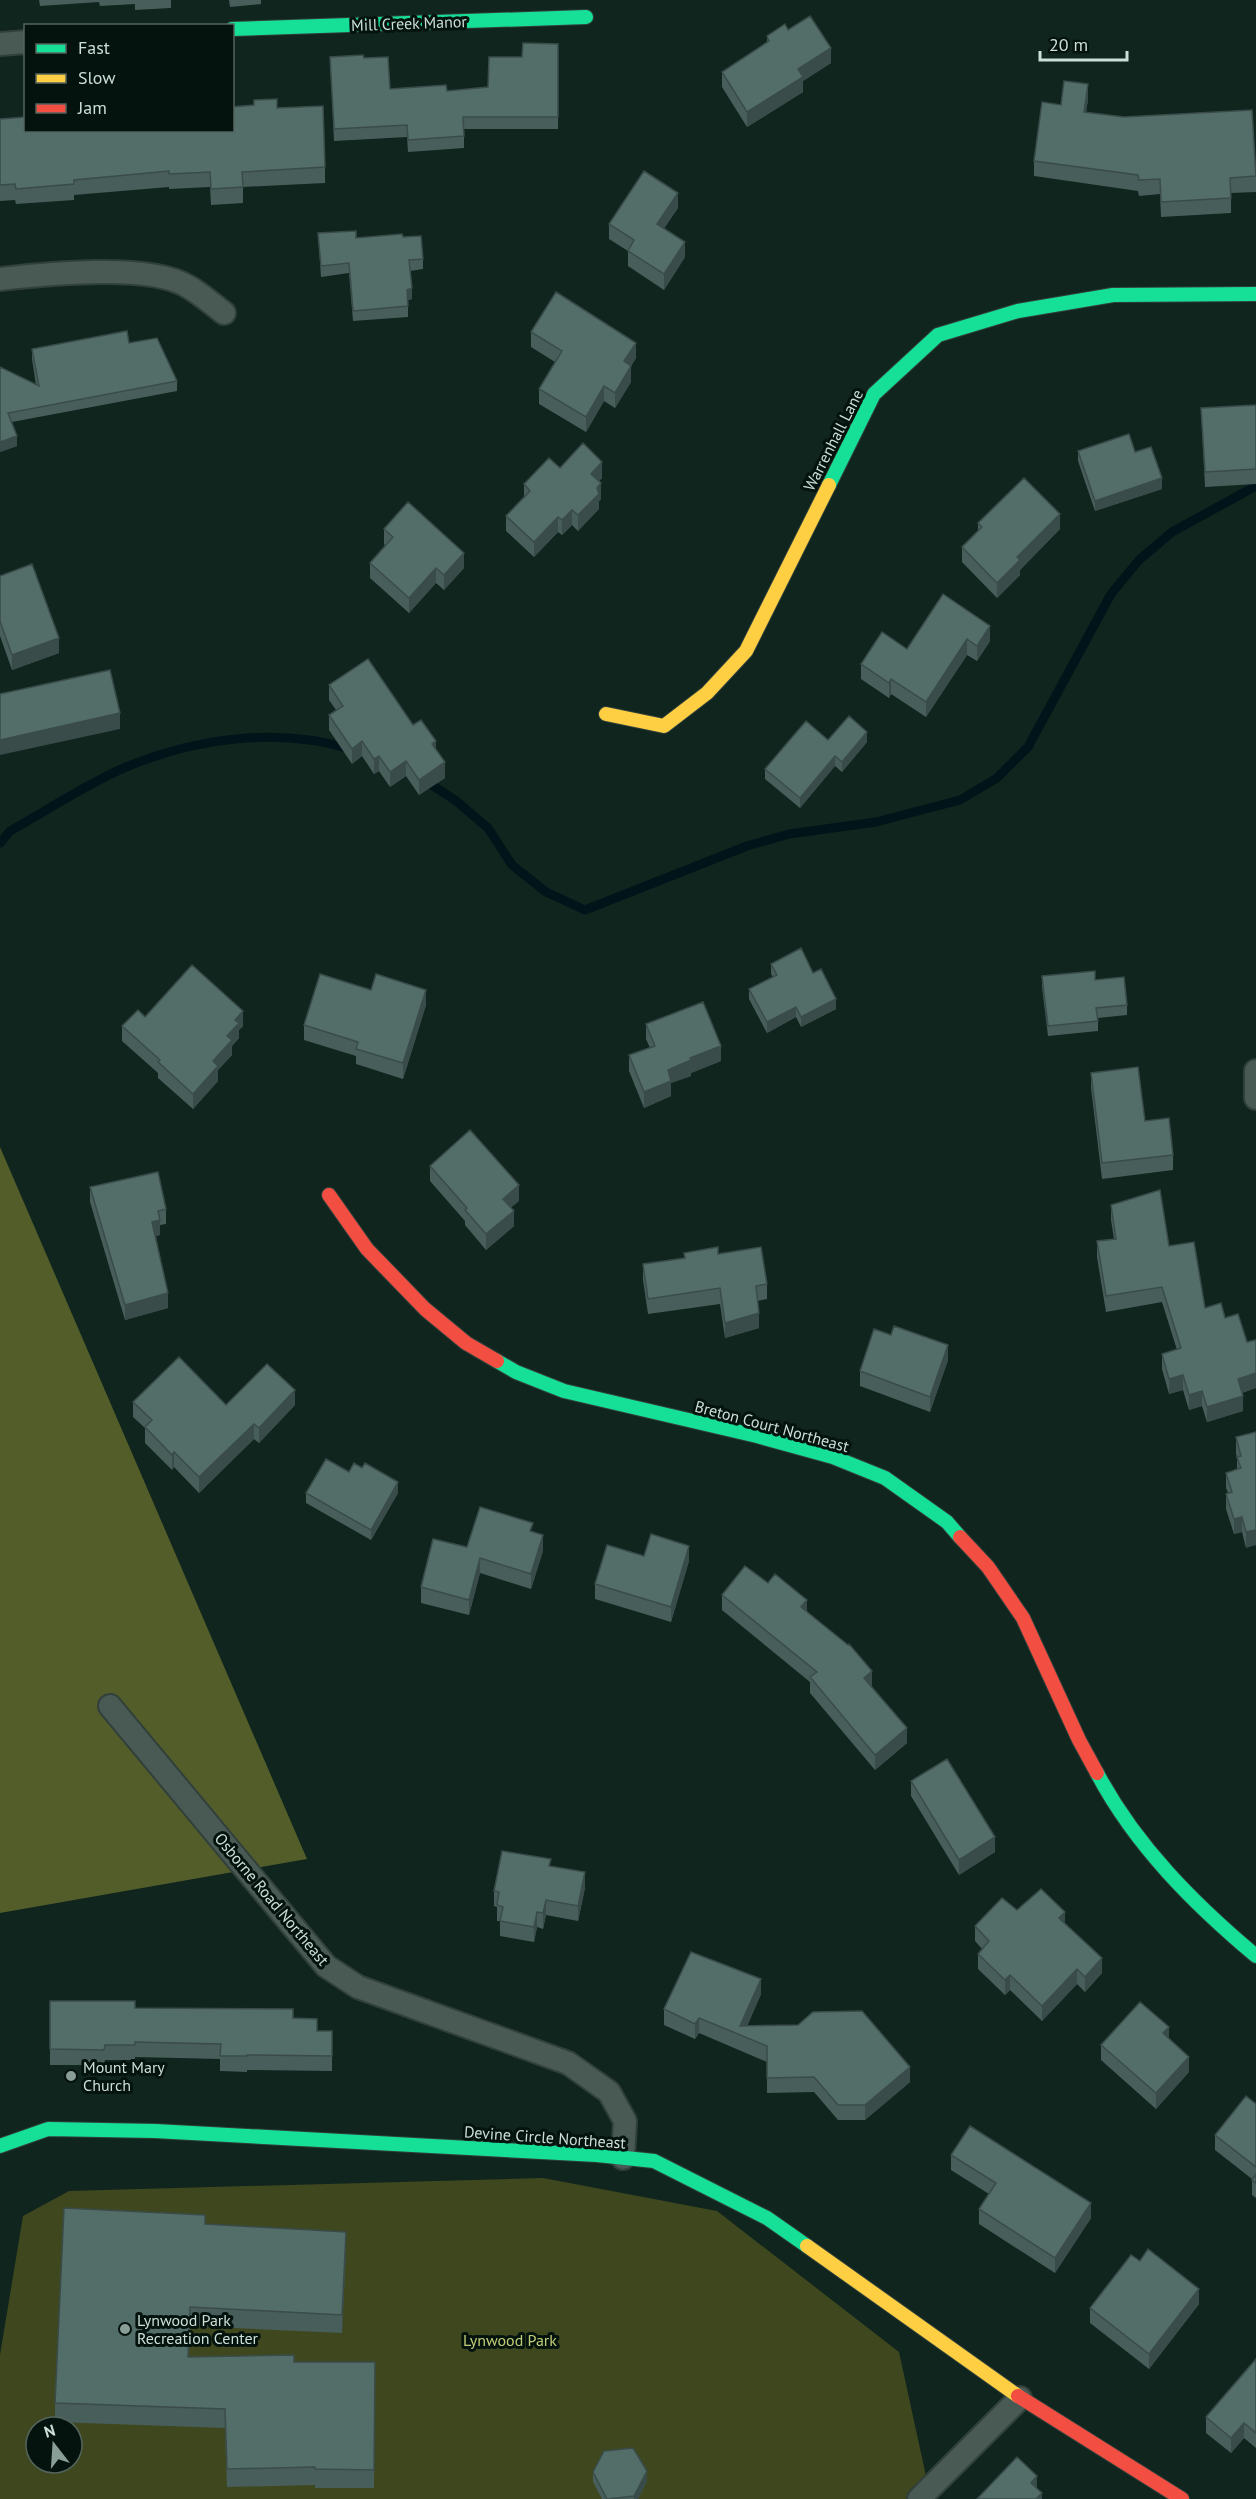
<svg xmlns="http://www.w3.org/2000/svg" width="1256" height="2499" font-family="'PT Sans',sans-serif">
<rect width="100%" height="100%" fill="#0f251e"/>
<path fill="#3f471e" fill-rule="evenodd" d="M543,2178l174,33 182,141 32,147h-931v-144l23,-139 46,-25zM36,2427h36v36h-36z"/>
<path fill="#535d29" d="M0,1147l307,712 -307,54z"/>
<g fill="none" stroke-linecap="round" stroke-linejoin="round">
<path stroke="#011419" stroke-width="9" d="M424,780l31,20 33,28 24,37 34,27 39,18 162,-64 42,-12 87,-12 84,-22 37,-22 31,-31 83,-153 28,-34 33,-28 84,-46
M0,843l10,-12c36,-20 78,-48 116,-64 70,-29 151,-40 224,-18"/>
<g stroke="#31403b" stroke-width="26">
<path id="street" d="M0,44l26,-2
M0,279c44,-5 149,-16 187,7 13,7 25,18 37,27
M1256,1071v27
M110,1706l216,260 32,21 210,76 41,29 16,29 -2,37
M919,2499l101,-101"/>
</g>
<g stroke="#31403b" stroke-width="16">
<path id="fast" d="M232,29l354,-12
M829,485l45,-91 64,-59 80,-24 95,-16 143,-1
M497,1361l19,11 48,19 193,45 76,21 52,21 62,44 13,15
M1097,1773c38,72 97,131 159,183
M0,2146l48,-17 107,2 442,24 57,6 113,57 40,28"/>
</g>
<g stroke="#31403b" stroke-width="16">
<path id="slow" d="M606,714l58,12 43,-33 39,-42 83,-166
M807,2246l211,150"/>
</g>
<g stroke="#31403b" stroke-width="16">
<path id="jam" d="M329,1195l38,54 58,60 41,34 31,18
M960,1537l28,30 35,51 56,122 18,33
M1018,2396l164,103"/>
</g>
<use href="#street" stroke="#495953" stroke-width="22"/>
<use href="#fast" stroke="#16e098" stroke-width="14"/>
<use href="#slow" stroke="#ffcf43" stroke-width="14"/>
<use href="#jam" stroke="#f24e42" stroke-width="14"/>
</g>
<path fill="#475e5a" d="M39,0h132v8l-36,2v-6l-35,2 -1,-4 -59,4z
M229,0h32v4l-31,3z
M788,30l43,33 -28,18v11l-56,35 -25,-40v-15l45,-29v-7z
M558,44v85h-94v19l-56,4 -1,-15 -73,4 -4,-84 34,1 26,31 57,2 41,-4 34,-30z
M1088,99l-2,13 170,63v17l-25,1v20l-70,4 -1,-23 -21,2 -1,-5 -104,-15v-15l27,-56z
M277,108l48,59v16l-82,4v16l-32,2 -1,-18 -41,2v-2l-95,8v5l-58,4 -1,-4 -15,1v-82z
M678,208l-14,20 21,29 -21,33 -36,-24v-15l-19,-12v-15z
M318,233l38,5 47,-1 20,22v10l-13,2 2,28 -4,1v17l-55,4 -4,-48 -28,4z
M531,332l105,26 -5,8v16l-16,26 -11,-7 -18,31 -47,-28v-15l16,-27 -24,-15z
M129,343l48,38v10l-165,31 5,24 -17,6v-85l36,18 -4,-26v-10z
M1256,405v79l-51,3 -4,-79z
M1078,451l57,1 27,37 -67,22 -17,-50z
M560,468l42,10 -3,3 2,18 -2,2v8l-21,22 -6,-6 -10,10 -4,-3 -24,25 -28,-26v-15l18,-18v-14z
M978,523l82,6 -40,41v5l-23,23 -35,-36v-15l16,-16z
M384,529l80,39 -20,22 -8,-7 -27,30 -39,-35v-15l15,-17 -1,-2z
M0,576l59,77 -47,17 -12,-34z
M943,594l47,47 -13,20 -10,-6 -41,62 -35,-23 -2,4 -28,-19v-15l46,-15z
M329,685l84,40 23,25 9,28 -26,17 -13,-19 -16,11 -11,-16 -5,3 -12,-18 -10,8 -23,-34v-15l7,-5 -7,-10z
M828,740l39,2 -25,30 -7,-6 -35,42 -35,-29v-10z
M771,964l42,9 23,36 -35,18 -5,-10 -29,16 -18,-34v-10l24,-12 -2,-3z
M1042,976l53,4 32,25v10l-29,3v13l-50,5 -6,-49z
M426,1005l-23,74 -47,-15v-8l-52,-16v-15z
M145,1017l98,9 -4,4v8l-7,8v9l-14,15v11l-25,28 -35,-31v-5l-36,-32v-15z
M646,1024l75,37 -30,12v3l-20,7v13l-27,12 -15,-37v-16l21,-7 -4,-9z
M1091,1073l54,48 28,34v15l-71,9 -11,-91z
M430,1166l89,35 -8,6 3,19 -28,24 -21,-25v-4l-35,-40z
M90,1187l76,22v15l-6,1v10l-4,1 12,72 -43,12 -35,-118z
M1111,1205l58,41 36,62 20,10 22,24 9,-2v48l-14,5 1,18 -36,11 -5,-16 -13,4 -6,-20 -14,4 -7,-25v-15l15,-4 -15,-48 -56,10 -9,-55v-16l17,-2 -3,-19z
M684,1253l34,1 49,30v15l-10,2 2,27 -34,10 -5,-34 -72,10 -5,-34v-16l41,-5z
M948,1360l-18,52 -70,-26v-15z
M133,1402l93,3h69l-36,38 -5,-4 -55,54 -25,-26 -2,3 -27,-27v-15l-12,-11z
M1256,1432l-10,116 -4,-16 -8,2 -8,-25v-15l2,-1 -2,-5v-15l11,-4v-10l-1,-6v-16z
M349,1472l49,21 -27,47 -65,-37v-10z
M533,1532l10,19 -12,38 -51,-16 -11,42 -48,-12v-16l46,-40z
M644,1556l45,5 -18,61 -76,-23v-15z
M768,1583l39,28 65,75h-1l36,57 -32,27 -65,-77v-11l-88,-72v-15z
M911,1781l84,71 -36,23 -48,-79z
M551,1866l34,22 -7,33 -32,-6 -3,14 -6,-2 -3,15 -34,-6v-15h-3v-14l-3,-1v-15z
M1017,1910l48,13 37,50 -17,19 -8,-8 -35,37 -32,-31 -5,5 -27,-26v-15l4,-5 -7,-8v-15z
M761,1994l-14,32 163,56 -45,38h-27l-24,-28 -47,1v-31l-68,-29 -4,6 -31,-14v-16z
M50,2001l85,7 158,10 24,13h15v40l-85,-1v2l-27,-1v-12l-85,-2v3h-30l-1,5h-54z
M1169,2039l20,33 -33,37 -55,-49v-15z
M1256,2104v94l-4,-3v-16l-37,-29v-15z
M951,2155l140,63 -36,55 -76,-49v-15l10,-15 -38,-24z
M205,2225l141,25 -4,83 -152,-7 -1,31 105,5h81l-1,126h-59v-3l-88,2 -2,-59 -170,-6v-19z
M1140,2261l59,43 -50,65 -59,-46v-15z
M1256,2359v89l-12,-10 -13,15 -25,-20v-16z
M593,2472l54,9 -9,18h-36l-9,-17z"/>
<path fill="#3a4c4a" d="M831,48v15l-28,18v11l-56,35v-15l51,-43z
M1088,84v15l-4,28v-15z
M678,193v15l-21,31v-15z
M685,242v15l-21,33v-16z
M412,288v11l-5,1v-10z
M636,343v15l-12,19v-16z
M631,366v16l-16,26v-15z
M604,386v15l-18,31v-15z
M17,436v10l-17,6v-10z
M602,462v16l-11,11v-15z
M1162,478v11l-67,22v-10z
M601,483v16l-2,2v8l-21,22v-16z
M572,510v15l-10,10v-15z
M1060,514v15l-40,41v5l-23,23v-15l20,-26z
M558,517v15l-24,25v-15z
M464,553v15l-20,22v-15z
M436,568v15l-27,30v-15z
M990,626v15l-13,20v-15z
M59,638v15l-47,17v-15z
M967,639v16l-41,62v-15z
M891,679v15l-2,4v-15z
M120,713v16l-120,26v-15z
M867,732v10l-25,30v-10z
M362,741v15l-10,8v-15z
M436,741v15l-4,-12z
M379,756v15l-5,3v-15z
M835,756v10l-35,42v-10z
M406,761v15l-16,11v-15z
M445,762v16l-26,17v-15z
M426,990v15l-23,74v-16z
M836,999v10l-35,18v-10z
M796,1007v10l-29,16v-11z
M243,1011v15l-4,4v8l-7,8v9l-14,15v11l-25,28v-15l34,-58 8,-16z
M721,1046v15l-30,12v3l-20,7v13l-27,12v-16l24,-22 22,-12z
M519,1185v16l-16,13v-15z
M514,1211v15l-28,24v-16z
M160,1220v15l-8,2v-15z
M168,1293v15l-43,12v-15z
M759,1313v15l-34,10v-15z
M948,1345v15l-18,52v-15z
M1256,1373v15l-18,6v-15z
M1183,1375v15l-14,4v-15z
M295,1390v15l-36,38v-15z
M1202,1391v15l-13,4v-15z
M1243,1396v15l-36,11v-15z
M254,1424v15l-55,54v-16z
M174,1452v15l-2,3v-15z
M398,1482v11l-27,47v-10z
M1242,1517v15l-8,2v-15z
M1256,1530v15l-10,3v-16z
M543,1535v16l-12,38v-15z
M689,1546v15l-18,61v-15z
M480,1558v15l-11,42v-15z
M807,1600v15l-6,-8z
M872,1671v15l-8,7v-15z
M907,1728v15l-32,27v-15z
M995,1837v15l-36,23v-15z
M585,1872v16l-7,33v-15z
M546,1900v15l-3,14v-16z
M537,1912v15l-3,15v-15z
M1065,1912v15l-6,-9z
M1102,1958v15l-17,19v-15z
M1077,1969v15l-35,37v-15z
M1010,1975v15l-5,5v-15z
M761,1979v15l-18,42 -3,-10z
M699,2018v15l-4,6v-15z
M1169,2027v16l-6,-10z
M1189,2057v15l-33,37v-16z
M910,2067v15l-45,38v-15z
M1091,2203v15l-36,55v-15z
M346,2232v18l-4,83v-18z
M1199,2289v15l-50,65v-15z
M190,2307v19l-2,50v-19z
M1244,2423v15l-13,15v-15z
M647,2471v10l-9,18h-4v-3z
M1037,2476v11l-6,7v-11z
M1042,2493v6h-6z"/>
<path fill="#536d69" stroke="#3a4c4a" stroke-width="1.5" d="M810,16l21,32 -33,21 5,8 -56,35 -25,-40 47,-31 -2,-5 18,-12 3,6z
M523,43l35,1v73h-95l1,19 -56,4 -1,-15 -73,4 -4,-72 33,-2 1,3 24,-1 2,32 56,-4 1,6 41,-4 1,-30h33z
M1064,81l24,3 -4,28 40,5 128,-7 4,66 -26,2 1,20 -70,4 -1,-23 -21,1 -1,-5 -104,-14 8,-59 19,3z
M277,99v9l46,-2 2,61 -83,5 1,15 -32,2 -1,-17 -41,2v-3l-95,9v4l-58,5 -1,-5 -15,1v-66l26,-2v13h206v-23l22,-2v-5z
M644,171l34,22 -21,31 28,18 -21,32 -36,-23 6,-11 -25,-16z
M356,231v7l46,-4 1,3 18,-1 2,23 -14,1 3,28 -5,2 1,16 -55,5 -4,-48 -28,3 -3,-33z
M556,292l80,51 -12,18 7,5 -16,27 -11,-7 -18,31 -47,-28 23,-38 -31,-19z
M127,331l2,12 28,-5 20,43 -169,32 9,23 -17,6v-75l39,19 -7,-37z
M1256,405v64l-51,3 -4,-64z
M1129,434l6,18 16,-5 11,31 -67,23 -17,-50z
M583,443l19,19 -11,12 10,9 -4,5 2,6 -21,21 -6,-5 -10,10 -4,-3 -24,25 -28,-26 24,-25 -6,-7 25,-26 11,10z
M1024,478l36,36 -43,43 3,3 -23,23 -35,-36 20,-20 -4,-4z
M408,502l56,51 -20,22 -8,-7 -27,30 -39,-35 23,-26 -9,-8z
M32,564l27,74 -47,17 -12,-34v-45z
M943,594l47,32 -13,20 -10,-7 -41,63 -35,-23 -2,4 -28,-19 21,-32 25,17z
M368,659l45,66 8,-5 15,21 -4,3 13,18 -26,18 -13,-19 -16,11 -11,-16 -5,3 -12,-18 -10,8 -23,-34 14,-9 -14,-21z
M110,670l10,43 -120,27v-46z
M849,716l18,16 -25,30 -7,-6 -35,42 -35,-29 41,-48 22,19z
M801,948l12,25 8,-4 15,30 -35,18 -5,-10 -29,15 -18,-33 28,-14 -6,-11z
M192,965l51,46 -8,9 4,3 -12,13 5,4 -19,21 5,5 -25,28 -35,-32 2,-2 -38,-34 16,-16 7,7z
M1095,971v9l29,-3 3,28 -31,3 2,13 -50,5 -6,-50z
M320,974l51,16 5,-16 50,16 -23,73 -47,-14 2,-7 -54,-17z
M703,1002l18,44 -31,12 1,2 -23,10 3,11 -27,11 -15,-37 26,-9 -9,-22z
M1138,1067l7,54 24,-3 4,37 -71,8 -11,-90z
M470,1130l49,55 -16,14 11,12 -28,23 -21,-24 2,-2 -37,-42z
M158,1172l8,37 -8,2 2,9 -8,2 16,71 -43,12 -35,-118z
M1160,1190l9,56 25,-4 11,66 16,-5 4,15 13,-4 9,28 9,-2v33l-18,6 5,17 -36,11 -5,-16 -13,4 -6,-20 -14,4 -7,-25 19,-6 -19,-61 -56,9 -9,-55 19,-2 -5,-34z
M718,1247v7l43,-7 6,37 -11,2 3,27 -34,10 -5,-35 -72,11 -5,-35 42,-6 -1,-5z
M894,1326l54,19 -18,52 -70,-26 14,-42 17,6z
M179,1357l47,48 41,-41 28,26 -36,38 -5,-4 -55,53 -25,-25 -2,3 -27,-28 7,-7 -19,-18z
M1256,1432v98l-10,2 -4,-15 -8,2 -8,-25 6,-2 -6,-19 15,-5 -4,-11 4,-1 -5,-19z
M326,1459l23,13 5,-9 8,5 3,-5 33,19 -27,48 -65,-37z
M480,1507l53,16 -3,8 13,4 -12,39 -51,-16 -11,42 -48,-13 12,-48 34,8z
M651,1534l38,12 -18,61 -76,-23 12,-39 37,11z
M745,1566l23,17 7,-9 32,26 -6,7 47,38 1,-1 23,27 -8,7 43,50 -32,27 -65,-78 7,-5 -95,-77z
M947,1759l48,78 -36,23 -48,-79z
M502,1851l49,8 -2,7 36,6 -7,34 -32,-6 -3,13 -6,-1 -3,15 -34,-6 3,-14 -6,-2 2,-13 -5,-1z
M1041,1889l24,23 -6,6 43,40 -17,19 -8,-8 -35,37 -32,-31 -5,5 -27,-26 11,-13 -14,-15 27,-28 15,12z
M691,1952l70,27 -21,47 58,-1 15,-13 49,-1 48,56 -45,38h-27l-24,-28 -47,1v-32l-68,-28 -4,6 -31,-15z
M50,2001h85v7l158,1v9l24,1v12h15v25l-85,-1v1h-27l1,-12 -86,-2v3h-30l-1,5 -54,-1z
M1140,2002l29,25 -6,6 26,24 -33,36 -55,-48z
M1246,2096l10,8v63l-41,-32z
M970,2126l121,77 -36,55 -76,-49 17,-26 -45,-28z
M1256,2174v9l-4,-3z
M64,2208l141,7v9l141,8 -4,83 -152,-8 -2,50 106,-2v7h81l-1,108 -59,-1v-2l-88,2 -2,-60 -170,-6z
M1148,2249l51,40 -50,65 -59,-46 41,-53 9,6z
M1256,2359v74l-12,-10 -13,15 -25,-21z
M633,2448l14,23 -13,25 -27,3 -14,-27 11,-21z
M1017,2457l20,19 -6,7 11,10 -6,6h-59z"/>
<g fill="#899e96" stroke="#05130e" stroke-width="2">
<circle cx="71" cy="2076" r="6"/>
<circle cx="125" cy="2329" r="6"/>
</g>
<g text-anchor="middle" stroke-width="6" stroke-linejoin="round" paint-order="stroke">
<g font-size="16" fill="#cbdfd7" stroke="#05130e">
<text transform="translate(409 23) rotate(-2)" y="6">Mill Creek Manor</text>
<text transform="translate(833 440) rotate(-63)" y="6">Warrenhall Lane</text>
<text transform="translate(772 1426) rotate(15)" y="6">Breton Court Northeast</text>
<text transform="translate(272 1899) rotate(50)" y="6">Osborne Road Northeast</text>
<text transform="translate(545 2137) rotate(4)" y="6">Devine Circle Northeast</text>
</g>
<g font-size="16" fill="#cbdfd7" stroke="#05130e" text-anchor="start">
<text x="83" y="2073">Mount Mary<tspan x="83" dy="18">Church</tspan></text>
<text x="137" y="2326">Lynwood Park<tspan x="137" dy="18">Recreation Center</tspan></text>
</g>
<g font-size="16" fill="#c1cd76" stroke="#05130e">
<text x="510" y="2346">Lynwood Park</text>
</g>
</g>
<rect x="24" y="24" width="210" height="108" fill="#05130e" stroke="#54655e" stroke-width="1.5"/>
<rect x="36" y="44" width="30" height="9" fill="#16e098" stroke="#54655e" stroke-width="1.5"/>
<text x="78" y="54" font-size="18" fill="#cbdfd7">Fast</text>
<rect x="36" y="74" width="30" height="9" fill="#ffcf43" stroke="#54655e" stroke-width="1.5"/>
<text x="78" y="84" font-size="18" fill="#cbdfd7">Slow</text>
<rect x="36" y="104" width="30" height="9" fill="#f24e42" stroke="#54655e" stroke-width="1.5"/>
<text x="78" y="114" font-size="18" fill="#cbdfd7">Jam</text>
<g transform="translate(54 2445) rotate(343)"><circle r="28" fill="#05130e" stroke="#54655e" stroke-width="1.5"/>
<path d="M0-4.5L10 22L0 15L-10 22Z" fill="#899e96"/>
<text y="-9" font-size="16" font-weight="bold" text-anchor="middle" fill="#cbdfd7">N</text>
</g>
<path d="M1040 51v9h87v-9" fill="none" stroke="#cbdfd7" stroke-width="3"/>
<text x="1049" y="51" font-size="18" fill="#cbdfd7" stroke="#05130e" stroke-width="4.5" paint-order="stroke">20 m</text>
</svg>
